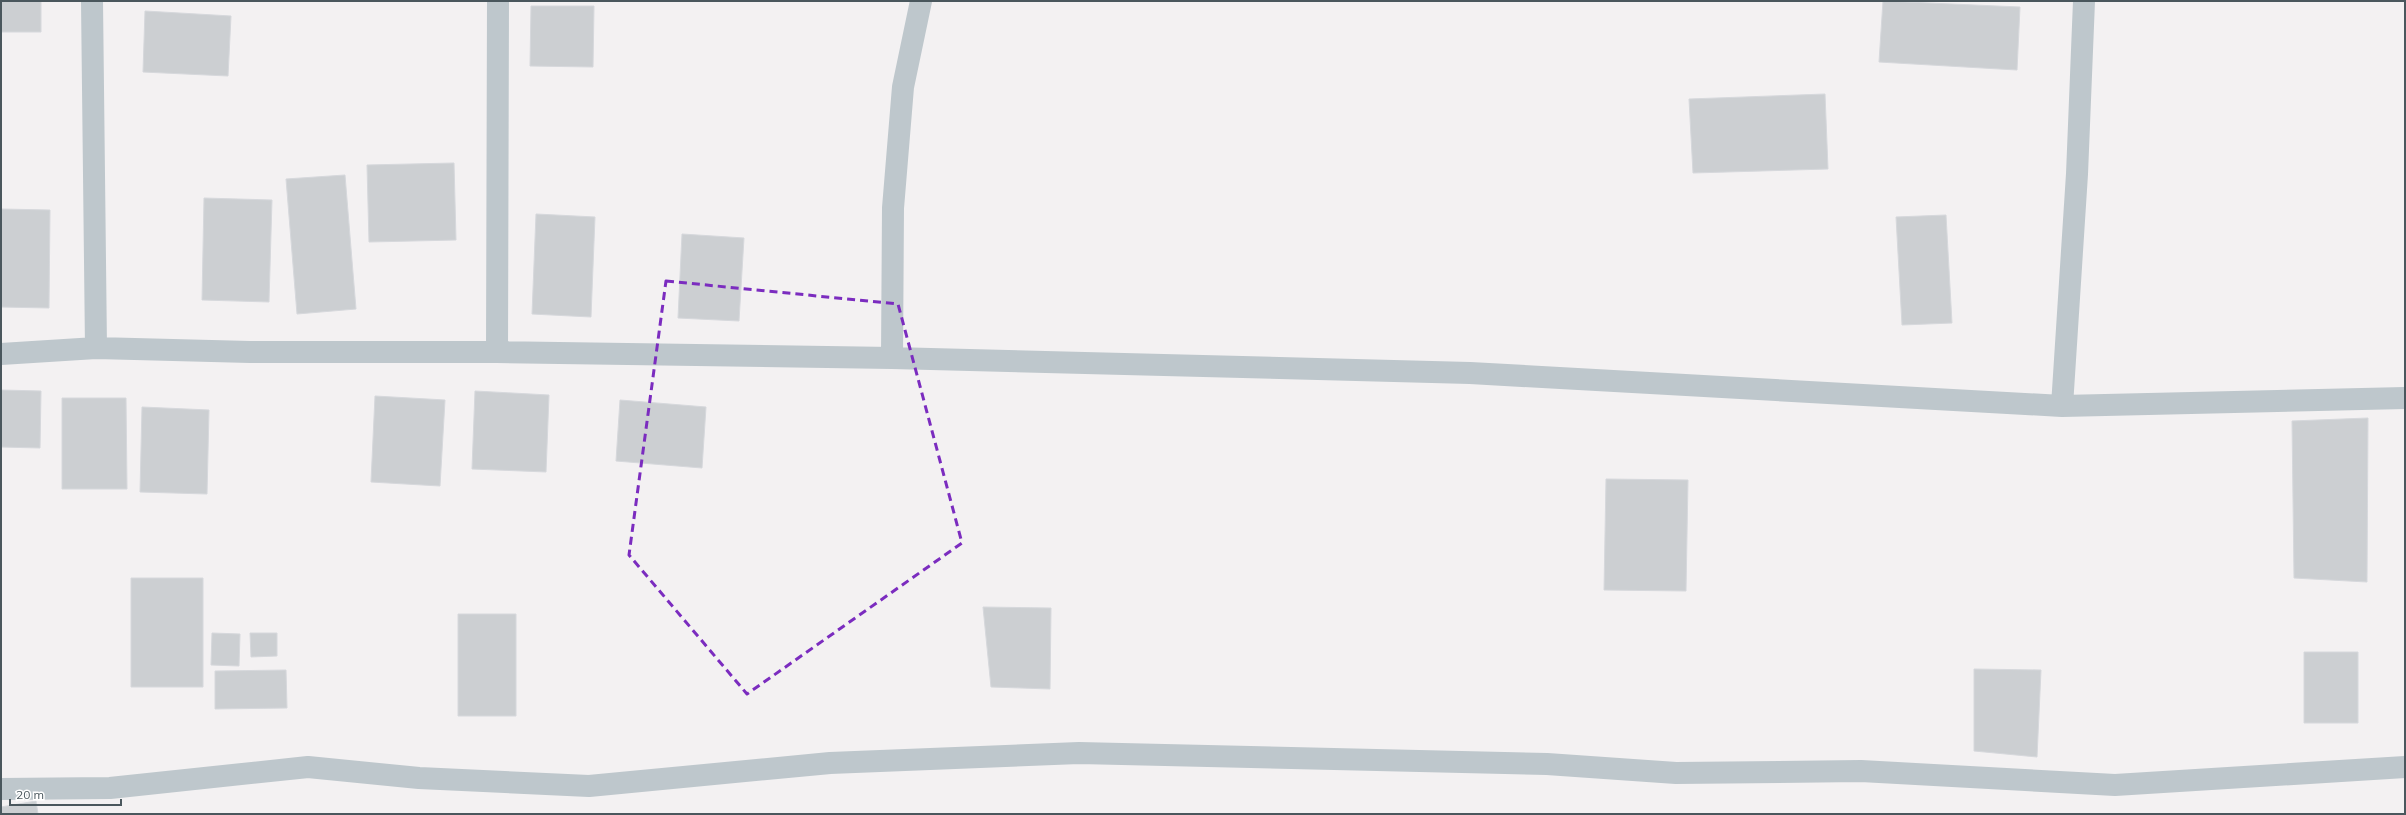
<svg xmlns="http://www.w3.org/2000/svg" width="2406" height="815" font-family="Mulish,sans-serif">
<rect width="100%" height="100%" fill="#f3f1f2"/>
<path fill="#cccfd2" stroke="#d6d8dc" d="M1,1h40v31h-40z
M1883,1l137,6 -3,63 -138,-8z
M531,6h63l-1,61 -63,-1z
M145,11l86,5 -3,60 -85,-4z
M1825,94l3,75 -135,4 -4,-74z
M454,163l2,77 -87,2 -2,-77z
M345,175l11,134 -59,5 -11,-135z
M204,198l68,2 -3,102 -67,-2z
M1,209l49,1 -1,98 -48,-1z
M536,214l59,3 -4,100 -59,-3z
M1946,215l6,108 -50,2 -6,-108z
M682,234l62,4 -5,83 -61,-3z
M1,390l40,1 -1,57 -39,-1z
M475,391l74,4 -3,77 -74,-3z
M375,396l70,4 -5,86 -69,-4z
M62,398h64l1,91h-65z
M620,400l86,7 -4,61 -86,-7z
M142,407l67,3 -2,84 -67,-2z
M2368,418l-1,164 -73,-4 -2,-157z
M1606,479l82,1 -2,111 -82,-1z
M131,578h72v109h-72z
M983,607l68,1 -1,81 -59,-2z
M458,614h58v102h-58z
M212,633l28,1 -1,32 -28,-1z
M250,633h27v23l-26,1z
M2304,652h54v71h-54z
M1974,669l67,1 -4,87 -63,-6z
M286,670l1,38 -72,1v-38z
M36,801l2,13h-37v-7z"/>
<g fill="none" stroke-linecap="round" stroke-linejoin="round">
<path stroke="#bec7cc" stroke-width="22" d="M92,1l4,347
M497,352l1,-351
M1,354l95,-6 154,4h247l395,6 578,15 592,33 343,-8
M892,358l1,-150 10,-121 18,-86
M2062,406l15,-232 7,-173
M1,789l109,-1 198,-21 111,11 170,8 241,-23 249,-10 468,11 129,9 185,-2 254,14 290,-18"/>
</g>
<path fill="none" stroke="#7b2cbf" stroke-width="3" stroke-dasharray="8 5" stroke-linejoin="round" d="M666,281l232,23 64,239 -215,151 -118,-139z"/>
<rect width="2406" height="815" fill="none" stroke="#4a575d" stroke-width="4"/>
<path d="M10 799v6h111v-6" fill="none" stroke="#4a575d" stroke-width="2"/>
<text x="16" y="799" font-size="12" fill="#4a575d" stroke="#ffffff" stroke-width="3" paint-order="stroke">20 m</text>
</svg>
